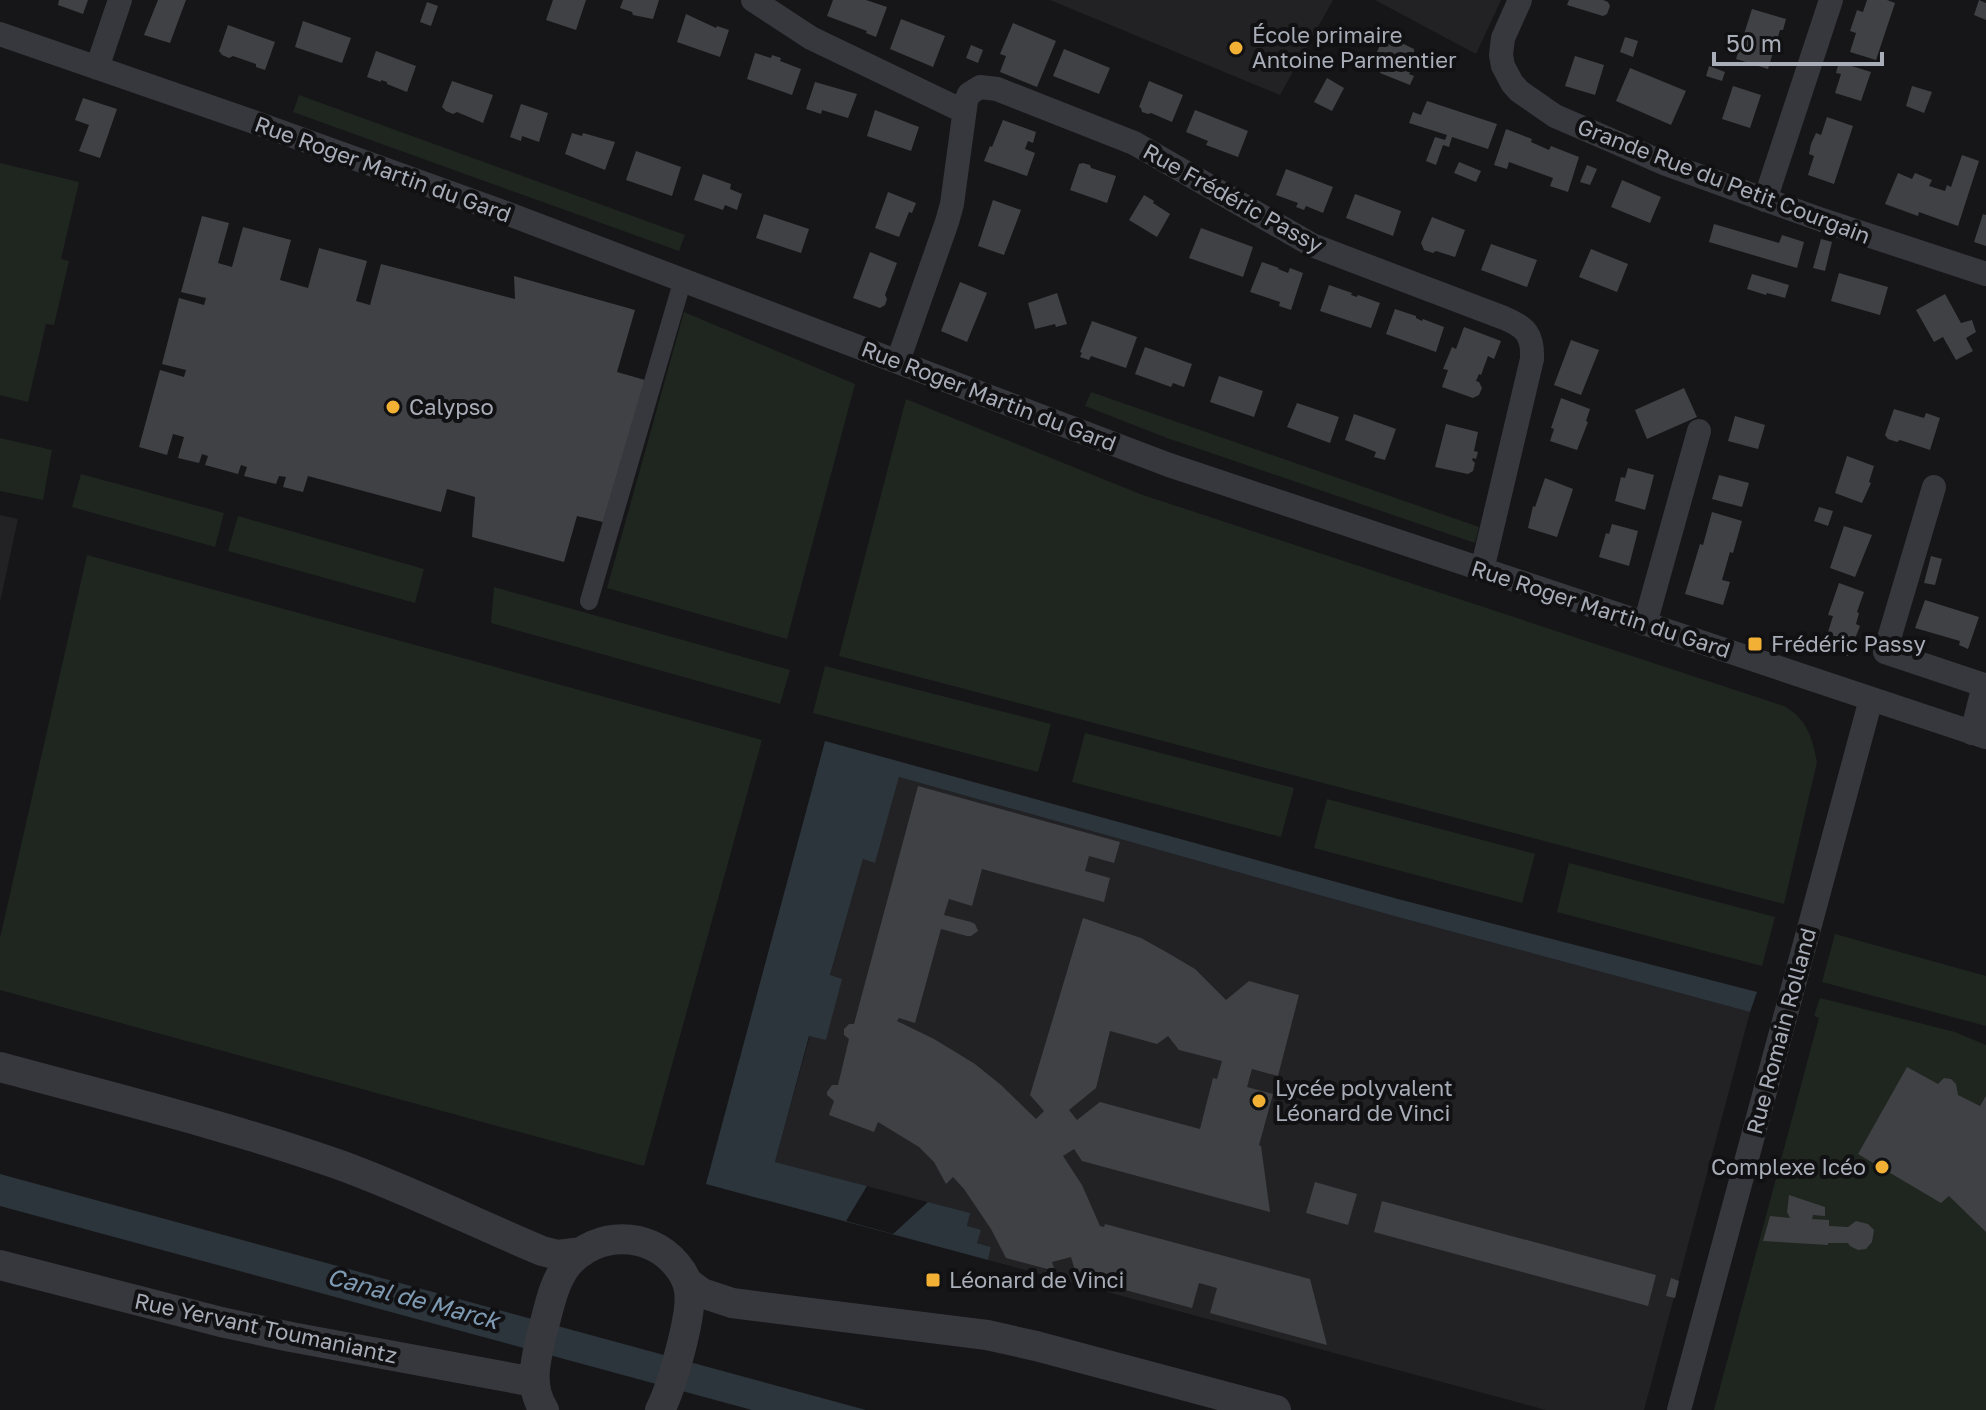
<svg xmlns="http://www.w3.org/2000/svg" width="1986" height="1410" font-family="'Golos Text',sans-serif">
<rect width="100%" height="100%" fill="#161618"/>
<path fill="#222225" d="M1050,0h283l-53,95z
M1375,0h126l-25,54z
M0,515l18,4 -18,83z
M899,777l495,139 356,96 -106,398h-98l-558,-150 3,-13 -14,-4 -10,-17 2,-13 -194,-51 35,-127 16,5 15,-61 -11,-3 33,-117 12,3z"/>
<path fill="#1e261f" d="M299,95l386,140 -6,16 -386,-139z
M0,163l79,19 -18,77 8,2 -15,64 -8,-1 -18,78 -28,-7z
M684,312l171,72 -68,255 -180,-51z
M1091,392l388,135 -4,16 -308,-105 -82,-32z
M906,399l234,95 644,212c23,13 28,31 33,56l-33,142 -945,-248z
M0,438l52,12 -9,50 -43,-9z
M81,474l143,39 -9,34 -143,-40z
M238,516l186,53 -9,34 -187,-52z
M87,555l675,185 -118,426 -644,-176v-52z
M494,587l296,83 -10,34 -289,-81z
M825,666l226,58 -13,48 -225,-59z
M1085,733l209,55 -13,49 -209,-55z
M1327,799l208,55 -13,49 -208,-55z
M1569,863l206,54 -13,49 -205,-54z
M1835,934l151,42v50l-164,-44z
M1820,998l135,34 31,13v365h-272l105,-392 -5,-2z"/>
<path fill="#2c353c" d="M825,741l573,158 359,93 -7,20 -356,-96 -495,-139 -24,86 -12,-4 -33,116 12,4 -16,61 -17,-4 -34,126 195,51 -3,13 14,4 -4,13 14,4 -3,13 -282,-76z
M0,1174l866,236h-114l-752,-204z"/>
<path fill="#161618" d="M867,1186l61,16 -35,32 -47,-13z"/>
<path fill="#404145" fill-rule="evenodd" d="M59,0h29l-5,14 -25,-9z
M158,0h28l-16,43 -26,-8z
M553,0h33l-10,30 -30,-10z
M623,0h36l-6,19 -20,-4 -1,-3 -12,-4z
M833,0h33l21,7 -11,30 -10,-4 1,-2 -40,-15z
M1569,0h34l5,2 2,4 -3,8 -4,2 -36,-11z
M1867,0h20l8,3 -19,57 -26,-8 6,-19 -6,-2 7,-21 6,2z
M1979,0l7,3v17l-12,-5z
M427,2l11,4 -7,20 -11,-4z
M1752,9l34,10 -3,11h-3l-12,39 -32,-10z
M686,14l30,14 1,-2 12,4 -9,27 -43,-15z
M901,19l44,17 -12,31 -43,-18z
M303,21l48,17 -9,25 -47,-16z
M1013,23l43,18 -19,46 -37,-15 6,-16 -6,-2z
M228,25l47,17 -10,28 -9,-3v-3l-23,-8 -4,2 -7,-3 -3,-4z
M1385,35l29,14 1,12 -6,13 5,2 -4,9 -30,-12 4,-9 -11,-4z
M1625,37l13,4 -5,16 -13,-5z
M971,45l12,5 -5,13 -12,-5z
M1064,49l46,19 -11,26 -46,-18z
M376,51l40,15 -9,26 -20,-8v-2l-6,-2v2l-14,-5z
M755,53l16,5 1,-3 9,3 -1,3 21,8 -9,26 -45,-16z
M1575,56l29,9 -9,30 -30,-9z
M1839,62l32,10 -10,29 -26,-8 6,-19 -5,-1z
M1709,66l16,6 -3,9 -16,-5z
M1630,68l56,23 -15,34 -55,-24z
M1327,78l17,10 -12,23 -18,-9z
M452,81l41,14 -10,28 -26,-11 -4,2 -7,-3 -4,-4z
M1149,81l34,14 -11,27 -21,-9 -3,1 -6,-2 -1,-4 -2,-1z
M815,82l42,12 -9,24 -26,-8 -1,4 -15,-5z
M1733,86l28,9 -11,33 -28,-9z
M1912,86l20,6 -8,21 -18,-7z
M83,98l34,11 -17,49 -21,-7 10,-26 -14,-5z
M1427,101l70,23 -9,25 -36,-12 -3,10 -6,-2 -7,20 -10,-4 9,-24 10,3 2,-5 -38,-12 4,-11 8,3z
M521,104l27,9 -9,29 -17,-6 -1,5 -11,-4z
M875,110l44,17 -8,24 -44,-15z
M1195,110l53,21 -10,26 -32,-12 2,-4 -22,-9z
M1827,117l26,9 -19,58 -26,-9 6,-19 -5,-2 2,-10 5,-11 5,2z
M1003,120l33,12 -3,11 -5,-2 -3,8 10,4 -8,23 -43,-15 6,-15 2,1z
M1506,129l26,10 -1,3 18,8 2,-4 28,11 -11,35 -18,-6 3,-8 -44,-16 -2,7 -13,-4z
M572,133l10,3 1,-3 32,9 -10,28 -40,-16z
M636,151l45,16 -9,29 -46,-16z
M1962,155l17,6 -21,65 -39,-14 -1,4 -33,-12 13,-31 14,6 3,-6 17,7 -3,6 16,5 2,-6 4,2z
M1459,162l22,9 -5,11 -22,-9z
M1083,163l7,2 1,3 25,8 -9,27 -37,-13 9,-26z
M1587,165l10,4 -7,16 -10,-3z
M1286,169l47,18 -10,26 -17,-7 -2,4 -8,-3 2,-4 -22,-8z
M703,174l28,10 -1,5 12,5 -5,16 -12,-5 -2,5 -29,-10z
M1622,180l39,17 -11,26 -39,-16z
M888,192l28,11 -4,10 -3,-1 -10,25 -24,-9z
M1355,194l46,17 -8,25 -47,-18z
M1144,195l10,6 -1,2 17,11 -13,23 -28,-17z
M993,200l28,10 -17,45 -26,-9z
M764,214l45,15 -8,24 -45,-15z
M1983,214l3,1v31l-12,-4z
M202,216l27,7 -11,40 14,4 11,-40 48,13 -11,40 28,8 11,-40 48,13 -11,40 14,4 11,-41 134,35 -1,-23 121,34 -18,62 28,8 -42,142 -26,-6 -13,46 -92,-25 3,-40 -28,-8 -6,23 -133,-36 -5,16 -20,-5 3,-10 -7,-1 -3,8 -32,-8 3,-9 -6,-2 -3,9 -33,-9 3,-9 -6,-2 -3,9 -21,-5 6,-21 -11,-3 -6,21 -28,-8 21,-77 24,7 2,-7 -24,-6 17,-66 25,7 2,-7 -25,-6z
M1432,217l33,13 -10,27 -19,-6 -3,2 -9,-3 -3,-7z
M1714,224l65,19 3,-8 22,7 -7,26 -88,-26z
M1201,228l52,19 -10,30 -54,-19z
M1821,239l11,3 -7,29 -12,-3z
M1491,244l46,16 -10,27 -46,-17z
M1591,249l37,15 -11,28 -38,-15z
M870,252l27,11 -12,32 2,4 -2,6 -5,3 -27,-10z
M1262,262l17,6 -1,1 10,4 2,-5 13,5 -12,37 -12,-4 1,-4 -30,-10z
M1839,273l49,14 -8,28 -49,-14z
M1752,274l37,11 -4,13 -18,-5 -1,2 -19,-6z
M960,282l27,11 -20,49 -26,-11z
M1329,285l23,8 -1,2 6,2 1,-2 22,8 -9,25 -51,-17z
M1057,293l10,31 -11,3 -1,-3 -20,5 -7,-26z
M1945,294l16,29 11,-3 4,12 -10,6 7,13 -17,9 -13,-23 -9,5 -18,-32z
M1395,309l21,7v2l6,3 1,-2 21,8 -8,25 -50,-18z
M1092,321l45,16 -11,31 -35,-12 -2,4 -9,-3 2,-4 -2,-1z
M1464,327l37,14 -7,18 -6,-3 -7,19 -2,-1 -3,7 3,1 3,6 -3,7 -6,3 -31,-11 6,-17 -5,-1 9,-22 4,2z
M1571,340l28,10 -18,45 -27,-10z
M1145,347l47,17 -8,23 -11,-4 -2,4 -36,-13z
M1219,376l44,15 -9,26 -44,-15z
M1684,388l13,29 -50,22 -12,-29z
M1561,398l29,11 -4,12 2,1 -11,28 -27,-9 4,-12 -3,-1z
M1297,403l42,14 -9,26 -43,-16z
M1894,409l30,9 2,-5 14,5 -10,32 -30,-10 -3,2 -9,-3 -3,-4z
M1354,414l42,15 -11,31 -11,-3 2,-5 -31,-12z
M1735,416l30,9 -7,24 -30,-8z
M1446,424l32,8 -4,19 4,1 -2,7 -3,-1 -1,2 3,3 -2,8 -5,3 -33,-7z
M1847,456l27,10 -5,16 2,1 -9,20 -27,-10z
M1628,468l26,7 -9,35 -30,-9 6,-24 4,1z
M1719,475l30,8 -7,24 -30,-8z
M1545,478l28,11 -16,48 -29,-9 5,-22 2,1z
M1819,507l14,4 -5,15 -14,-5z
M1712,512l30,9 -9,32 -3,-1 -8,28 8,2 -7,23 -38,-11 15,-50 3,1z
M1612,524l26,7 -9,35 -30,-9 7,-24 3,1z
M1844,526l28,9 -17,42 -25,-9z
M1931,556l11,3 -7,26 -11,-2z
M1839,583l25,9 -7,20 2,1 -3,11 4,2 -12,30 -25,-8 10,-32 -5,-1z
M1925,600l54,17 -11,32 -9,-4 1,-4 -45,-13z
M918,786l202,56 -6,21 -25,-7 -4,15 25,7 -6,24 -122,-33 -10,37 -23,-7 -5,16 27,7 4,2 3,7 -7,5h-4l-26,-7 -26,94 -16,-5 -2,3 37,18 41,25 26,21 35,34 8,-8 -14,-16 53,-177 58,20 27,15 27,16 31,31 23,-19 50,14 -21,81 -26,-7 -5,18 26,7 -14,51 2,1 9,66 -188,-51 -8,-12 -11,7 19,29 18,41 4,1 1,-3 205,55 17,66 -117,-32 7,-25 -18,-5 -7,25 -115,-31 -6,-20 -19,5 3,9 -49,-13 -15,-29 -27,-40 -11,-12 -7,7 -12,-22 -15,-15 -41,-25 -4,10 -45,-17 5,-14 -7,-6v-3l5,-7h6l11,-46 -5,-4v-6l5,-5h5zM1110,1031l47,13 11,-8 11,14 43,11 -5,18 -4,-1 -13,51 -100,-27 -23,18 -8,-10 27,-22z
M1907,1067l31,17 6,-6 7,1 5,5 2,11 22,11 6,-10v136l-37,-36 -8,7 -83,-49z
M1315,1182l42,12 -9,31 -42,-12z
M1789,1195l36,12v9l-12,-1 -1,4 17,1v6l19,1 8,-6 12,3 6,6 -2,12 -6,7 -8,1 -8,-4 -2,-3h-20v2l-65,-4 7,-25 20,2 -3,-6z
M1382,1201l274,74 -8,31 -274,-74z
M1671,1278l8,3 -4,17 -9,-2z"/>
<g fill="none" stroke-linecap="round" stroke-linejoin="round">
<path stroke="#37383d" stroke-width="18" d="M589,601l94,-322"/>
<path stroke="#37383d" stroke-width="24" d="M753,0l58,38 152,73
M1520,0l-17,38 -2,17 2,11 9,17 7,8 36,25 111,48 156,56 164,54
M0,34l251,87 255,92 663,252 817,272
M97,68l23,-68
M1765,200l66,-200
M898,361l49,-139 5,-18 14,-103 3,-7 11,-7 17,2 137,54 178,102 192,73c22,9 29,17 28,41l-50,211
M1934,487l-49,165 99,33 -12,48
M1645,624l54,-193
M1679,1410l192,-711"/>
<path stroke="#37383d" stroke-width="30" d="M0,1067c114,31 229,59 340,98 69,25 135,58 202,86l16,4 24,-3
M0,1265l221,57 70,15 243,45
M687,1282l15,11 30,10 255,32 49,11 240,64
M544,1410c-16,-24 -8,-51 -2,-77 7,-23 10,-49 26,-69 28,-33 81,-33 108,0 7,8 12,17 13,27 4,23 -18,98 -29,119"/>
</g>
<g fill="#f2b134" stroke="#111113" stroke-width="3">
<circle cx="1236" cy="48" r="8"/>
<circle cx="393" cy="407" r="8"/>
<rect x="1747" y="636" width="16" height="16" rx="4"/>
<circle cx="1259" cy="1101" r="8"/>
<circle cx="1882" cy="1167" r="8"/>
<rect x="925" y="1272" width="16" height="16" rx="4"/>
</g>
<g text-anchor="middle" stroke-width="8" stroke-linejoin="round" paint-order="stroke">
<g font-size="22" fill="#a8adb8" stroke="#111113" text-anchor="start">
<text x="1252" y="43">École primaire<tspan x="1252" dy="25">Antoine Parmentier</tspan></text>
<text x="409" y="415">Calypso</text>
<text x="1771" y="652">Frédéric Passy</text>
<text x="1275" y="1096">Lycée polyvalent<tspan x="1275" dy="25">Léonard de Vinci</tspan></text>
<text x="1866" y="1175" text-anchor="end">Complexe Icéo</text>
<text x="949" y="1288">Léonard de Vinci</text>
</g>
<g font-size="22" fill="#a8adb8" stroke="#111113">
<text transform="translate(383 169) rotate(20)" y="8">Rue Roger Martin du Gard</text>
<text transform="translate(1724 181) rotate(21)" y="8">Grande Rue du Petit Courgain</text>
<text transform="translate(1233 198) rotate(29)" y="8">Rue Frédéric Passy</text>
<text transform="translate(989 396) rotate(21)" y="8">Rue Roger Martin du Gard</text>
<text transform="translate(1601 609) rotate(18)" y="8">Rue Roger Martin du Gard</text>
<text transform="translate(1781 1031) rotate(-75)" y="8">Rue Romain Rolland</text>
<text transform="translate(266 1328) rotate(12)" y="8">Rue Yervant Toumaniantz</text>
</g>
<g font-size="24" font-style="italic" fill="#7f9bb3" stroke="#111113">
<text transform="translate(413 1299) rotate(15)" y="8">Canal de Marck</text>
</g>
</g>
<path d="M1714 52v12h168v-12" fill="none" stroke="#a8adb8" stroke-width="4"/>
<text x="1726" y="52" font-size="24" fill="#a8adb8" stroke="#111113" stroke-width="6" paint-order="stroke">50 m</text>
</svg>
